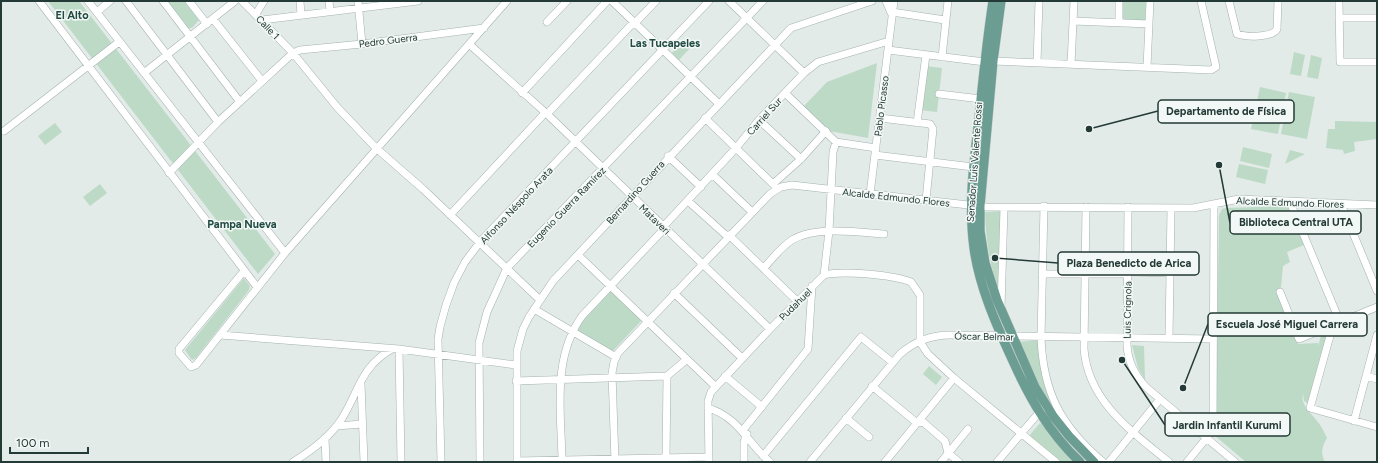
<svg xmlns="http://www.w3.org/2000/svg" width="1378" height="463" font-family="Figtree,sans-serif">
<rect width="100%" height="100%" fill="#e2ebe8"/>
<path fill="#bddac7" d="M48,1h31l196,253 -17,20z
M167,1h17l15,19 -7,8h-4z
M1121,1h25l-1,20 -25,-1z
M684,40l7,7 -12,13 -7,-7z
M1294,52l11,3 -4,21 -11,-2z
M1311,55l11,3 -4,21 -11,-2z
M877,63l-9,75 -39,-7 -26,-24 24,-25z
M925,66l17,2 -5,44 -17,-2z
M1260,87l26,6 -8,41 -27,-5z
M1289,92l26,5 -8,42 -26,-5z
M1335,121l42,1v17l-23,3 1,9 -11,3 -1,-4 -17,-2 2,-19h7z
M55,123l7,9 -17,13 -7,-9z
M1243,147l29,7 -3,14 -29,-7z
M1290,150l15,4 -20,10z
M1239,164l29,6 -3,14 -29,-7z
M100,184l7,9 -17,13 -7,-9z
M1288,206l16,39 -17,7 3,10 -7,4 -2,21 -5,3 22,54 20,-1v3l3,-10 8,-2 -20,70 -5,-3 -1,-7c-3,10 8,19 14,27 4,4 7,11 10,17 -5,9 -7,14 -2,24h-79l-32,-27 2,-7 3,-213 3,-6 5,-1z
M1002,211l-1,85c-11,-28 -15,-54 -16,-84z
M244,278l6,8 -1,4 -53,68 -4,2 -7,-10z
M611,291l29,28 1,2 -30,32 -33,-21 -2,-3 31,-37z
M1038,340l25,84 -21,-32 -24,-50z
M1132,345l12,1 1,34 -7,-12z
M929,366l13,11 -6,8 -13,-11z
M1040,423l2,1 35,38h-18l-31,-25z"/>
<g fill="none" stroke-linecap="round" stroke-linejoin="round">
<g stroke="#a5b2af" stroke-width="8">
<path id="minor" d="M39,1l218,286
M88,1l197,252
M126,1l92,121
M163,1l77,101
M189,1l18,23
M242,1l51,52 44,54 39,41 47,41 116,110
M300,1l1,14
M329,1l1,10
M358,1l4,43
M612,1l106,102
M729,1l75,72
M886,1l5,12
M1229,1l8,33c9,3 35,4 40,-5l1,-28
M1339,1l1,61h37
M97,12l13,-11
M892,12l53,8
M256,14l8,-13
M1339,18h38
M213,19l49,62
M262,20l156,-19
M1073,21l76,3
M547,22l20,-21
M635,23l21,-22
M1119,23v-22
M469,44l78,70 223,215
M888,50l97,12
M942,57l6,-56
M993,61l218,9 5,-3 -15,-66
M1037,63l2,-62
M1071,64l3,-63
M1147,67l3,-66
M144,73l91,-72
M522,93l85,-92
M785,93l51,49 40,6
M939,94l42,5
M547,114l87,-92
M705,118l72,70
M880,118l50,6 3,5 -7,71
M759,120l42,39
M917,123l9,-68
M4,131l115,-89
M875,155l98,12
M668,156l33,31
M169,173l49,-51 75,-69 7,-3 62,-6 122,-16
M712,174l40,38
M773,184l28,-25 25,-28
M870,194l24,-193
M688,201l40,36
M1290,202l50,120
M1341,204l36,87
M1044,206l-3,131c2,56 20,89 62,125
M1086,207l-2,142c4,52 47,82 85,113
M1128,207l-1,138c1,17 8,31 20,43l88,74
M450,215l95,-102
M663,227l73,-79 23,-28 45,-47 14,-11 71,-21
M729,235l68,66
M578,255l137,131
M764,268c8,-9 17,-21 28,-28 23,-14 66,-8 92,-6
M244,271l-65,78v4l12,14 5,-2 89,-112 222,-252
M1133,272l37,1
M1042,274h43
M1088,274h40
M824,275l5,-44 4,-79 3,-10
M1280,292l19,47 78,-32
M674,293l68,65
M1001,308l3,-100
M534,309l82,48
M1333,325l-23,83 67,19
M220,335l179,14 117,16
M1169,338l2,-130
M920,342l8,12 26,24 102,84
M399,349l2,113
M725,376l37,31
M1366,376l11,3
M516,381l151,-5
M361,384l3,78
M872,386l45,37 6,-1 22,19 3,12 11,9
M708,408c31,9 40,36 62,54
M846,418l23,19
M1354,421l23,-86
M337,426l25,-2
M743,430l65,-81 4,-63
M325,438l1,24
M763,456l98,-119 31,25
M562,459c-1,-48 -10,-101 20,-143l83,-88
M666,459l1,-83 19,-16
M517,461l192,-4
M293,462c18,-11 36,-24 48,-42 18,-28 19,-53 51,-71
M441,462l-3,-123 2,-12 6,-22 8,-22 11,-21 15,-20 229,-241
M480,462l-1,-119 8,-31 20,-44 256,-267
M517,462v-111l6,-22 6,-12 24,-36 238,-253 81,-27
M615,462l-3,-89 2,-11 4,-9 152,-159 11,-7 11,-2 194,22 207,1 46,-9 138,6
M709,462l-1,-61 3,-9 59,-63 54,-54c18,-5 70,0 87,7l9,13v47
M744,462v-20l3,-8
M810,462l90,-108c14,-12 31,-19 50,-19l263,4
M885,462l69,-84
M941,462l27,-33
M997,462l45,-53
M1109,462l51,-63
M1187,462l22,-27 4,-7 1,-224"/>
</g>
<g stroke="#c2c8c7" stroke-width="10">
<path id="major" d="M993,1c-6,39 -10,78 -14,117 -5,44 -11,86 -5,130 5,38 22,76 38,111 17,38 37,74 68,103
M1001,1l-8,60 -13,145v25l5,32 12,37 38,87 18,29 16,20 25,26"/>
</g>
<use href="#minor" stroke="#fff" stroke-width="7"/>
<use href="#major" stroke="#6b9d93" stroke-width="9"/>
</g>
<g text-anchor="middle" stroke-width="3" stroke-linejoin="round" paint-order="stroke">
<g font-size="10" fill="#243a36" stroke="#f2f8f5">
<text transform="translate(268 27) rotate(46)" y="4">Calle 1</text>
<text transform="translate(388 40) rotate(-7)" y="4">Pedro Guerra</text>
<text transform="translate(881 106) rotate(-83)" y="4">Pablo Picasso</text>
<text transform="translate(764 116) rotate(-48)" y="4">Carriel Sur</text>
<text transform="translate(974 162) rotate(-86)" y="4">Senador Luis Valente Rossi</text>
<text transform="translate(635 192) rotate(-48)" y="4">Bernardino Guerra</text>
<text transform="translate(896 197) rotate(6)" y="4">Alcalde Edmundo Flores</text>
<text transform="translate(1290 202) rotate(2)" y="4">Alcalde Edmundo Flores</text>
<text transform="translate(516 205) rotate(-47)" y="4">Alfonso Néspolo Arata</text>
<text transform="translate(566 207) rotate(-46)" y="4">Eugenio Guerra Ramírez</text>
<text transform="translate(655 219) rotate(44)" y="4">Mataveri</text>
<text transform="translate(795 304) rotate(-45)" y="4">Pudahuel</text>
<text transform="translate(1127 310) rotate(-89)" y="4">Luis Crignola</text>
<text transform="translate(984 336) rotate(1)" y="4">Óscar Belmar</text>
</g>
<g font-size="11" font-weight="bold" fill="#214b43" stroke="#f2f8f5">
<text x="72" y="19">El Alto</text>
<text x="665" y="47">Las Tucapeles</text>
<text x="242" y="228">Pampa Nueva</text>
</g>
</g>
<path fill="none" stroke="#243a36" stroke-width="1.5" d="M1089 129L1158 111M1219 165L1230 223M995 258L1058 263M1183 388L1208 324M1122 360L1165 425"/>
<g fill="#243a36" stroke="#f2f8f5" stroke-width="1.5">
<circle cx="1089" cy="129" r="4"/>
<circle cx="1219" cy="165" r="4"/>
<circle cx="995" cy="258" r="4"/>
<circle cx="1183" cy="388" r="4"/>
<circle cx="1122" cy="360" r="4"/>
</g>
<g fill="#f2f8f5" stroke="#243a36" stroke-width="1.5">
<rect x="1158" y="100" width="136" height="23" rx="4"/>
<rect x="1230" y="211" width="131" height="23" rx="4"/>
<rect x="1058" y="252" width="141" height="23" rx="4"/>
<rect x="1208" y="313" width="159" height="23" rx="4"/>
<rect x="1165" y="413" width="125" height="23" rx="4"/>
</g>
<g font-size="11" text-anchor="middle" font-weight="bold" fill="#243a36">
<text x="1226" y="115">Departamento de Física</text>
<text x="1296" y="226">Biblioteca Central UTA</text>
<text x="1129" y="267">Plaza Benedicto de Arica</text>
<text x="1287" y="328">Escuela José Miguel Carrera</text>
<text x="1227" y="429">Jardin Infantil Kurumi</text>
</g>
<rect width="1378" height="463" fill="none" stroke="#243a36" stroke-width="4"/>
<path d="M10 447v6h78v-6" fill="none" stroke="#243a36" stroke-width="2"/>
<text x="16" y="447" font-size="12" fill="#243a36" stroke="#f2f8f5" stroke-width="3" paint-order="stroke">100 m</text>
</svg>
